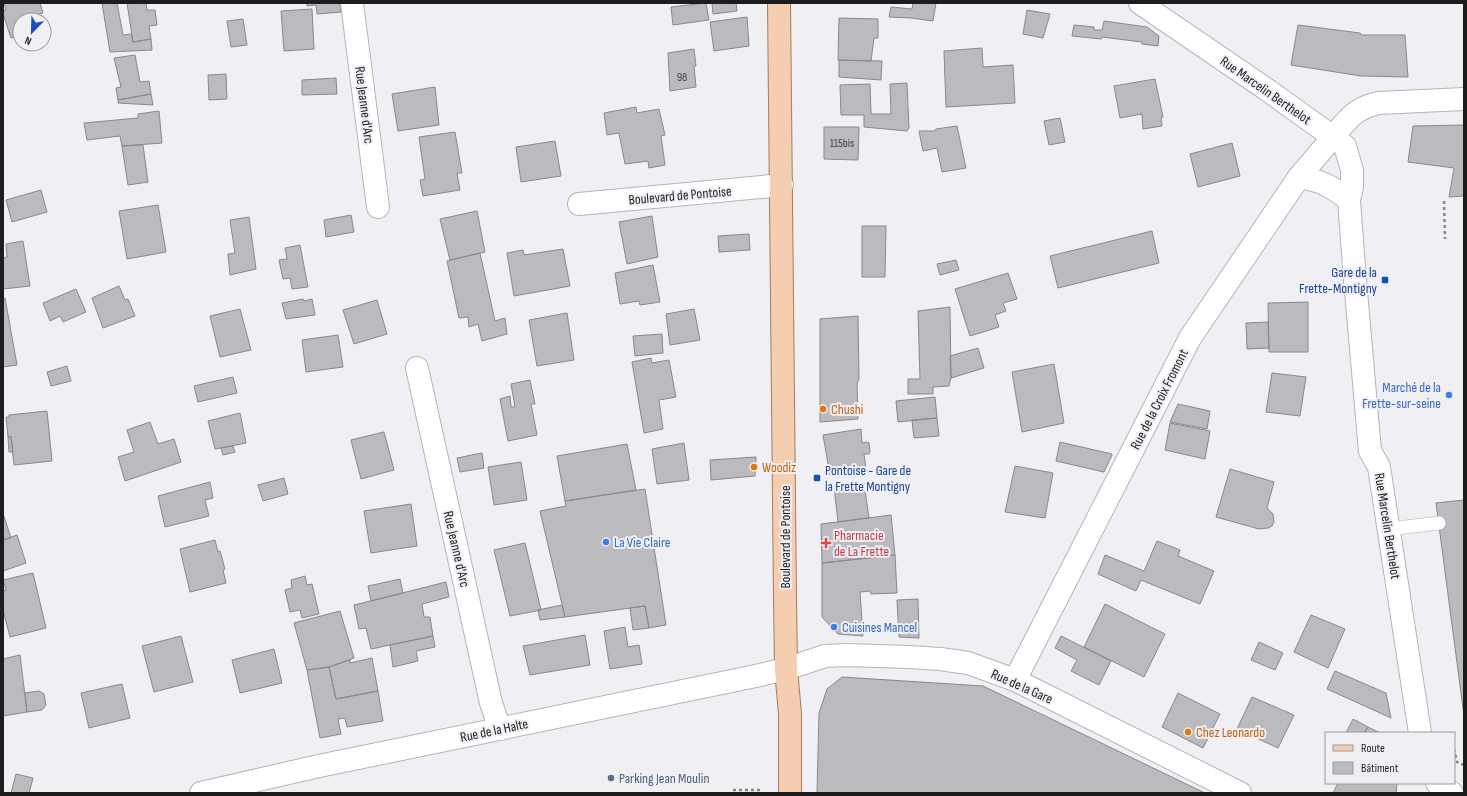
<svg xmlns="http://www.w3.org/2000/svg" width="1467" height="796" font-family="'Sofia Sans Condensed',sans-serif">
<rect width="100%" height="100%" fill="#efeff4"/>
<path fill="#bbbbbf" stroke="#88898c" d="M4,3h36l3,10 -4,1 2,6h-21v15l-9,3 -8,-24v-3l3,-1z
M102,3h15l6,32 8,-1 2,8 18,-3 1,11 -42,2z
M127,3h19l1,7h8l2,15 -8,1 2,13 -18,3z
M307,3h33l1,9 -24,2 -1,-9 -9,1z
M706,3l3,17 -36,5 -2,-18z
M712,3h24l1,8 -24,3z
M913,3h23l-3,18 -22,-3 -22,-1 2,-10 21,2z
M312,9l2,40 -30,2 -3,-40z
M1027,10l23,4 -7,24 -20,-4z
M747,17l2,29 -35,5 -4,-29z
M839,18l39,1v19h-4l-3,23 -33,-1z
M243,19l4,26 -16,2 -4,-26z
M1104,21l43,6 12,9 -1,10 -16,-2v-2l-40,-5 -1,2 -29,-3 2,-11 20,2v3h8z
M1298,25l62,8 1,2h44l3,42 -47,-1 -70,-11z
M982,48l1,19 30,-2 2,38 -69,4 -2,-56z
M694,49l2,17h-2l2,21 -26,4 -2,-38z
M135,55l5,27 9,-1 2,13 -33,6 -2,-12 5,-1 -7,-29z
M839,60l43,1 -1,19 -42,-3z
M226,74l1,25 -18,1 -1,-25z
M336,78l1,16 -35,1v-15z
M1155,79l8,38 -2,1 1,8 -19,3 -1,-15 -22,4 -6,-32z
M907,83l2,45 -2,3 -43,-4v-12h-23l-1,-30 30,-1 1,30h20l-1,-30z
M435,87l4,38 -41,6 -6,-37z
M151,94l2,11 -35,-2v-3z
M636,107l1,6 22,-4 6,26 -4,1 4,29 -16,3 -1,-7 -23,3 -6,-31 -12,2 -3,-22z
M159,111l3,32 -40,3 -2,-10 -33,4 -3,-17 54,-5v-4z
M1060,118l5,24 -16,3 -5,-24z
M1464,125v71l-15,1 5,-29 -46,-6 5,-36z
M957,126l9,42 -24,4 -5,-24 -14,3 -4,-20h16l1,-2z
M824,127h35l-1,33 -34,-1z
M455,132l7,41h-5l3,17 -37,6 -3,-16 5,-1 -6,-42z
M555,141l6,35 -40,6 -5,-35z
M1232,143l8,33 -42,11 -8,-33z
M143,145l5,37 -20,3 -6,-39z
M41,190l6,22 -35,10 -6,-22z
M158,205l8,47 -39,7 -8,-48z
M477,211l8,41 -35,8 -10,-41z
M351,215l3,17 -28,5 -2,-17z
M652,216l6,41 -31,7 -8,-42z
M249,217l7,52 -26,6 -2,-21 7,-1 -5,-33z
M862,226h24l-1,51h-23z
M1152,231l7,32 -101,25 -8,-32z
M749,234l1,16 -31,2 -1,-16z
M23,241l7,45 -27,3v-31l4,-1 -1,-13z
M300,245l8,42 -16,2 -2,-11 -7,1 -4,-19 8,-1 -2,-11z
M563,249l7,37 -56,10 -7,-43 16,-3 1,5z
M480,253l15,68 10,-3 2,16 -25,7 -4,-17 -9,3 -1,-10 -9,1 -12,-57z
M956,260l3,10 -19,5 -3,-11z
M653,265l7,37 -20,3 -1,-4 -19,3 -5,-31z
M1008,273l9,26 -14,4 3,8 -11,4 4,12 -29,9 -15,-47z
M119,286l6,14 3,-1 7,17 -32,12 -11,-30z
M76,289l10,23 -23,10 -3,-6 -10,5 -7,-18z
M3,298h2l12,67 -14,2z
M303,299l1,2 8,-2 3,16 -29,4 -4,-16z
M377,300l10,34 -33,10 -11,-34z
M1308,302v50h-39l-1,-49z
M950,307l1,71 -2,8 -16,1v7h-25v-15h12l-2,-68z
M240,309l11,41 -31,7 -10,-41z
M694,309l6,31 -30,5 -4,-31z
M567,313l7,47 -37,6 -8,-46z
M858,316l1,63 -2,5 1,35 -38,3v-103z
M1268,322l1,26 -22,1 -1,-26z
M662,334l1,19 -28,3 -2,-20z
M338,335l5,32 -37,5 -4,-32z
M978,348l6,20 -33,10 -1,-22z
M651,358l1,5 17,-3 7,37 -17,3 4,29 -19,4 -12,-71z
M1054,364l10,59 -42,9 -10,-60z
M67,366l4,15 -20,5 -4,-14z
M1272,373l34,4 -6,39 -34,-4z
M233,377l4,16 -39,9 -4,-16z
M530,380l5,24h-4l6,31 -29,6 -8,-42 10,-3 1,11h4l-4,-23z
M935,397l2,21 -39,4 -2,-21z
M1178,404l32,7 -3,18 -37,-7z
M47,411l5,50 -38,4 -3,-28h-3l-2,-20h3v-2z
M240,413l6,30 -31,6 -7,-28z
M937,418l2,18 -25,2 -2,-18z
M150,422l8,22 16,-5 7,23 -56,19 -7,-24 16,-5 -7,-22z
M1170,423l40,8 -5,28 -40,-9z
M861,429l1,14 5,-1 2,1 1,8 -1,3h-5l2,16 -36,5 -7,-40z
M384,432l10,38 -33,9 -10,-39z
M8,437h3l2,15h-4z
M1060,442l52,12v1l-8,17 -48,-11z
M684,443l5,37 -32,4 -5,-35z
M627,444l9,46 -71,11 -8,-45z
M233,446l2,6 -12,3 -2,-7z
M482,453l2,15 -24,4 -3,-14z
M756,457l-1,19 -44,4 -1,-20z
M521,462l6,38 -33,5 -6,-38z
M1015,466l38,7 -8,45 -40,-6z
M1230,469l44,13 -7,26 6,6 1,8 -2,4 -4,2 -9,1 -43,-12z
M284,478l4,16 -25,7 -5,-16z
M210,482l3,16 -8,2 4,16 -44,11 -7,-31z
M864,483l5,35 -31,4 -4,-35z
M645,489l21,136 -17,3 -4,-22 -80,11 -25,-106 26,-5 -1,-5z
M1464,500v216l-28,-213z
M411,504l6,42 -46,7 -7,-42z
M3,513l8,25 -8,2z
M891,515l4,40 -73,8 -1,-39z
M17,535l9,28 -23,8v-31z
M215,540l3,12 2,-1 5,18 -2,1 3,13 -36,9 -10,-43z
M1157,541l23,9 -2,6 36,15 -14,33 -59,-24 -5,11 -38,-17 7,-19 39,16z
M525,543l16,67 -31,6 -16,-66z
M895,555l2,38 -26,1 -1,-3 -10,1 3,44 -25,-2 -16,-17v-54z
M33,573l13,55 -36,9 -7,-27v-19l3,-1 -3,-10z
M305,576l2,9 5,-1 7,30 -17,4 -2,-8 -10,2 -5,-22 7,-2 -1,-8z
M400,579l3,14 -32,8 -3,-15z
M446,582l3,15 -27,7 2,13h6l3,19 -62,13 -5,-21 -7,1 -5,-24z
M918,599l1,39 -20,-1 -2,-37z
M1105,604l60,30 -21,43 -60,-30z
M562,605l3,12 -25,3 -2,-10z
M645,606l4,22 -16,2 -3,-22z
M340,611l14,47 -25,9 -22,3 -13,-47z
M1311,615l34,14 -17,39 -34,-16z
M625,627l3,20 11,-2 3,19 -32,5 -6,-38z
M585,635l5,30 -60,10 -7,-29z
M181,636l12,46 -39,10 -12,-46z
M433,636l2,11 -19,4 2,10 -25,6 -3,-22z
M1061,636l50,25 -12,24 -28,-14 6,-11 -22,-12z
M1259,642l24,11 -8,17 -24,-10z
M274,649l8,34 -42,10 -8,-33z
M20,655l7,57 -24,4v-57z
M372,658l6,33 -42,8 -7,-32 21,-7v3z
M329,667l7,32 42,-8 5,30 -36,6 -2,-9 -7,1 3,15 -21,4 -13,-68z
M1335,671l51,22 5,25 -64,-29z
M842,677l141,9 222,107h-388l2,-80 8,-24z
M122,684l8,34 -41,10 -8,-35z
M39,691l5,3 2,11 -4,5 -15,2 -2,-19z
M1178,693l42,21 -17,34 -41,-21z
M1252,697l42,18 -16,33 -41,-19z
M1353,719l15,8 -4,6h-18z
M1368,727l12,6h-16z
M16,774l17,4 -4,15h-18z
M1338,783h59l-1,10h-63z"/>
<g fill="none" stroke-linecap="round" stroke-linejoin="round">
<g stroke="#b4b5b9" stroke-width="14">
<path id="lane" d="M1389,529l50,-6"/>
</g>
<g stroke="#b4b5b9" stroke-width="24">
<path id="street" d="M352,3l26,204
M1140,3l126,86 67,48c15,-18 21,-28 45,-34l86,-4
M579,204l203,-19
M417,368l74,335 9,26"/>
</g>
<g stroke="#b4b5b9" stroke-width="24">
<path id="secondary" d="M1299,177c23,4 32,9 50,23
M1015,680l175,-342 109,-161 34,-40 12,9 7,24v17l-3,13 6,80 15,171 9,16 41,266
M1437,783l4,4 11,6
M201,793l118,-27 432,-89 35,-8 39,-13 21,-1 63,2 31,2 28,4 47,17 225,113"/>
</g>
<g stroke="#a57b5d" stroke-width="24">
<path id="primary" d="M779,3l6,595 1,71 4,45v79"/>
</g>
<path stroke="#868689" stroke-width="2.5" stroke-dasharray="3 3" stroke-linecap="butt" d="M1444,201l1,38
M1454,749l3,13 7,3
M733,790h30"/>
<use href="#lane" stroke="#fff" stroke-width="13"/>
<use href="#street" stroke="#fff" stroke-width="22"/>
<use href="#secondary" stroke="#fff" stroke-width="22"/>
<use href="#primary" stroke="#f5ceb2" stroke-width="22"/>
</g>
<g fill="#1a4fb4" stroke="#efeff4" stroke-width="1.5">
<rect x="1381" y="276" width="8" height="8" rx="2"/>
<rect x="813" y="474" width="8" height="8" rx="2"/>
</g>
<g fill="#3f7fe0" stroke="#efeff4" stroke-width="1.5">
<circle cx="1449" cy="395" r="4"/>
<circle cx="606" cy="542" r="4"/>
<circle cx="834" cy="627" r="4"/>
</g>
<g fill="#e8710a" stroke="#efeff4" stroke-width="1.5">
<circle cx="823" cy="409" r="4"/>
<circle cx="754" cy="467" r="4"/>
<circle cx="1188" cy="732" r="4"/>
</g>
<path fill="#e0444e" stroke="#efeff4" stroke-width="1.5" d="M824 537h4v4h4v4h-4v4h-4v-4h-4v-4h4z"/>
<circle fill="#5c6f8a" stroke="#efeff4" stroke-width="1.5" cx="611" cy="778" r="4"/>
<g text-anchor="middle" stroke-width="4" stroke-linejoin="round" paint-order="stroke">
<g font-size="12" fill="#444446">
<text x="682" y="81">98</text>
<text x="842" y="147">115bis</text>
</g>
<g font-size="14" fill="#1d1d1e" stroke="#efeff4">
<text transform="translate(1266 90) rotate(35)" y="5">Rue Marcelin Berthelot</text>
<text transform="translate(365 105) rotate(83)" y="5">Rue Jeanne d'Arc</text>
<text transform="translate(680 195) rotate(-5)" y="5">Boulevard de Pontoise</text>
<text transform="translate(1159 399) rotate(-63)" y="5">Rue de la Croix Fromont</text>
<text transform="translate(1388 526) rotate(81)" y="5">Rue Marcelin Berthelot</text>
<text transform="translate(785 537) rotate(-90)" y="5">Boulevard de Pontoise</text>
<text transform="translate(457 549) rotate(77)" y="5">Rue Jeanne d'Arc</text>
<text transform="translate(1022 686) rotate(24)" y="5">Rue de la Gare</text>
<text transform="translate(494 730) rotate(-12)" y="5">Rue de la Halte</text>
</g>
<g font-size="14" fill="#164399" stroke="#efeff4" text-anchor="end">
<text x="1377" y="277">Gare de la<tspan x="1377" dy="16">Frette-Montigny</tspan></text>
<text x="825" y="475" text-anchor="start">Pontoise - Gare de<tspan x="825" dy="16">la Frette Montigny</tspan></text>
</g>
<g font-size="14" fill="#366cbe" stroke="#efeff4" text-anchor="start">
<text x="1441" y="392" text-anchor="end">Marché de la<tspan x="1441" dy="16">Frette-sur-seine</tspan></text>
<text x="614" y="547">La Vie Claire</text>
<text x="842" y="632">Cuisines Mancel</text>
</g>
<g font-size="14" fill="#c56008" stroke="#efeff4" text-anchor="start">
<text x="831" y="414">Chushi</text>
<text x="762" y="472">Woodiz</text>
<text x="1196" y="737">Chez Leonardo</text>
</g>
<g font-size="14" fill="#be3a42" stroke="#efeff4" text-anchor="start">
<text x="834" y="540">Pharmacie<tspan x="834" dy="16">de La Frette</tspan></text>
</g>
<g font-size="14" fill="#4e5e75" stroke="#efeff4" text-anchor="start">
<text x="619" y="783">Parking Jean Moulin</text>
</g>
</g>
<rect width="1467" height="796" fill="none" stroke="#1d1d1e" stroke-width="8"/>
<rect x="1325" y="732" width="130" height="52" fill="#efeff4" stroke="#9b9b9e"/>
<rect x="1333" y="745" width="20" height="6" fill="#f5ceb2" stroke="#9b9b9e"/>
<text x="1361" y="752" font-size="12" fill="#1d1d1e">Route</text>
<rect x="1333" y="762" width="20" height="12" fill="#bbbbbf" stroke="#9b9b9e"/>
<text x="1361" y="772" font-size="12" fill="#1d1d1e">Bâtiment</text>
<g transform="translate(32 32) rotate(203)"><circle r="19" fill="#efeff4" stroke="#9b9b9e"/>
<path d="M0-3L7 15L0 10L-7 15Z" fill="#1e4ebb"/>
<text y="-6" font-size="11" font-weight="bold" text-anchor="middle" fill="#1d1d1e">N</text>
</g>
</svg>
